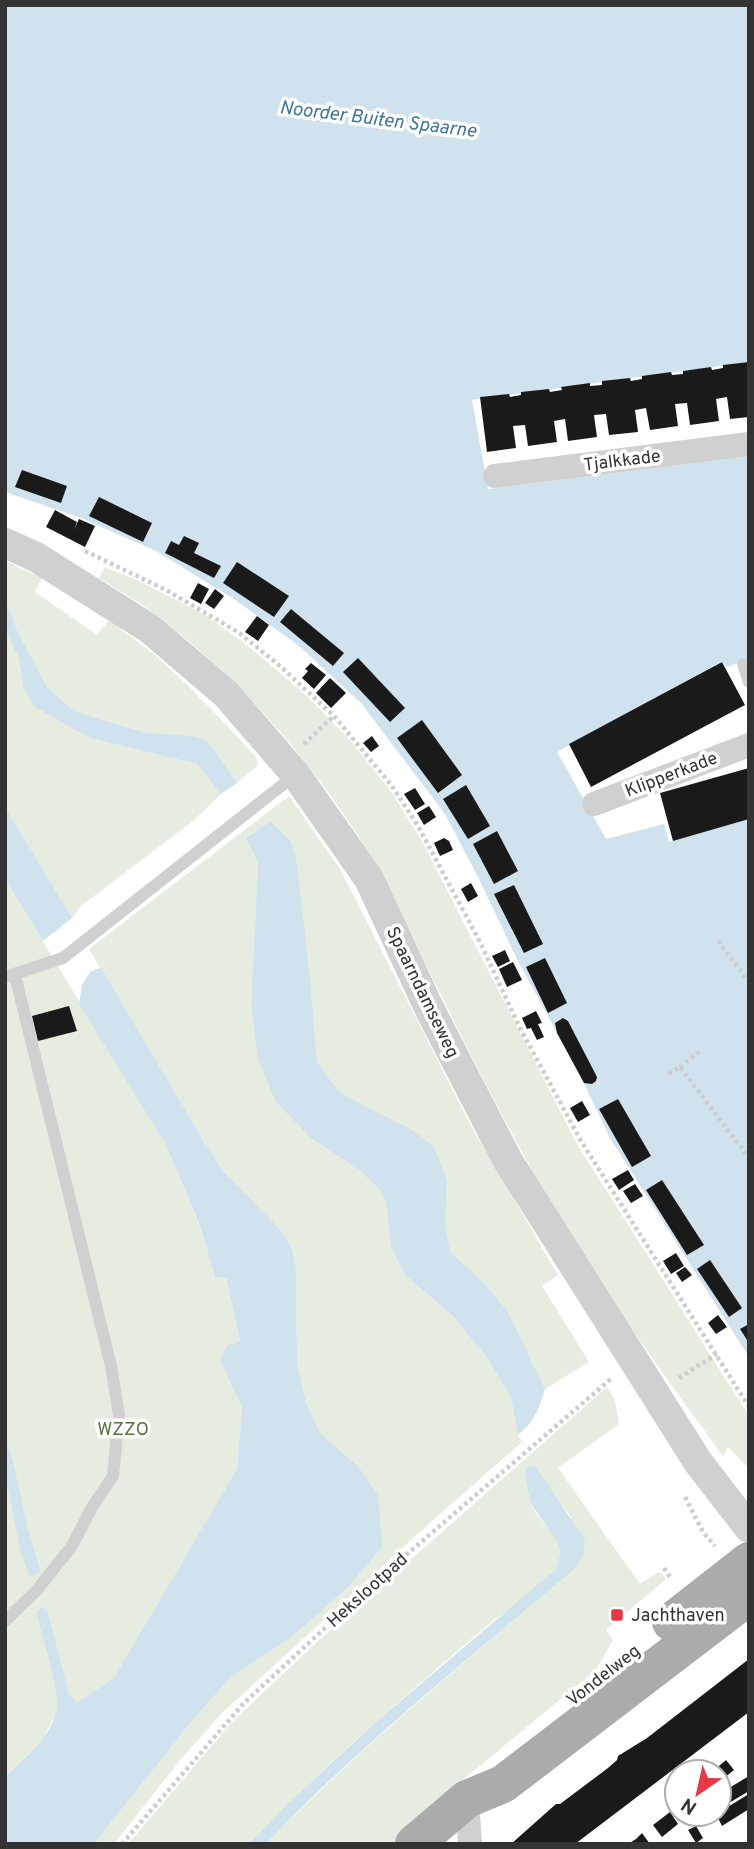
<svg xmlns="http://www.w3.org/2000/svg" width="754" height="1849" font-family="Overpass,sans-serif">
<rect width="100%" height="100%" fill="#fff"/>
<path fill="#e6ecdf" d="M5,561l37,17 -7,14 62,43 13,-16c14,15 31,24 46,37 36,32 68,66 100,101l2,8 -21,18 -30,-43 -15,-4 -49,-4 -69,-21 -27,-24 -30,-57 -12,-31z
M105,567l36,15 64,33 42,30 60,51 43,44 43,54 30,49 154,301 172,272v53l-21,-22 -5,9c-66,-91 -134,-183 -189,-282 -36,-65 -70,-132 -103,-199 -22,-44 -42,-89 -68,-131 -51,-83 -128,-169 -204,-227 -19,-15 -40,-26 -60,-39z
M5,629l14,30 4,28 67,51 107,26 24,30 -28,27 -112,85 -9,12 -67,-111z
M289,796l51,73 129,253 89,153 -16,11 47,76 -44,27 -38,-79 -23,-27 -35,-31 -4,-27 2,-44 -36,-52 -71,-36 -23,-31 -6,-75 -21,-147 -21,-19 -23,17 12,25 -7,140 61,136 46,30 22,21 6,12 5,46 14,27 48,41 35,43 23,39 7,37 4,7 -89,78 -211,193 -41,46 -67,85h-20l97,-122 40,-45 59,-39 67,-173 -37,-32 -14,-31 -9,-40 -1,-91 -4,-23 -12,-19 -56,-57 -21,-32 -114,-191z
M5,879l160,264 35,84 15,50 11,1 14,63 -20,20 22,46 -5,62 -124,210 -36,23 -20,10 -15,28 -37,37z
M607,1387l8,13 4,24 -61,44 82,116 18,-12 4,2 4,5 -60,51 7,10 -17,30 -154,127 -48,47h-128c96,-98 201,-184 305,-272v-55l-25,-33 -10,-17 -5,-1c0,11 -3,28 0,38 5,18 35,34 30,55 -6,22 -53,50 -71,64 -82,71 -166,141 -241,221h-121l104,-122 85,-80z"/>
<path fill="#cfe2ee" d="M5,5h744v357l-277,38 16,89 261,-33v204l-23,7 -4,-6 -165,91 49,87 58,-15 5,18 80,-23v538l-139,-219 -30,-63 -62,-114 -40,-84 -33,-63 -84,-111 -63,-58 -64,-46 -78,-48 -75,-33 -76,-26z
M5,599l12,31 30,57 27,24 69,21 49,4 15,4 30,43 -16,11 -24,-30 -107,-26 -55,-31 -12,-20 -4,-28 -14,-30z
M5,807l67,111 -29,23 -38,-62z
M270,821l20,19 6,18 15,129 6,75 23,31 71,36 23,18 13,34 -2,44 5,27 34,31 23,27 38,79c-6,19 -10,33 -27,46l-7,-37 -23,-39 -35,-43 -48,-41 -14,-27 -5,-46 -6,-12 -22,-21 -46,-30 -36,-37 -18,-43 -7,-56 7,-140 -12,-25z
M101,968l102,172 21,32 56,57 12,19 4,23 1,91 9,40 14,31 37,32 21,30 4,52 -33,39 -59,52 -59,39 -40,45 -97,122h-89v-67c19,-19 43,-37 51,-64 6,-18 -15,-80 -20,-102l5,-3 6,1 22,85 8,8 36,-23 124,-210 5,-62 -22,-46 7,-15 13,-5 -14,-63 -11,-1 -15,-51 -35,-83 -86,-139 3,-19 9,-14z
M5,1435c10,29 15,60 22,90 4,16 10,31 13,47l-6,4 -5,-1 -8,-23 -16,-77z
M531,1466l5,1 49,73 -2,17 -12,15c-104,88 -211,173 -305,272h-17l36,-38 91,-84 180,-153 5,-17 -3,-9 -27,-39 -6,-29 1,-7z"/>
<path fill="#1a1a1a" d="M749,362v55l-19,2 -3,-22 -11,2 3,22 -29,4 -3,-22 -12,1 3,22 -28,4 -4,-22 -11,2 3,22 -29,3 -3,-21 -12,1 3,22 -29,4 -3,-22 -11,2 3,21 -29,4 -3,-21 -12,1 3,22 -29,4 -7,-55 29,-3 1,3 11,-2v-3l28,-3 1,3 12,-2 -1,-3 29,-4v3l12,-1v-4l28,-3 1,3 11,-2v-3l29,-4 1,3 11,-1v-3l28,-4 1,3 11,-2v-3z
M22,470l45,16 -6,17 -46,-16z
M99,497l53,26 -9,19 -54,-26z
M55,510l22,12 -3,8 5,-11 16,7 -10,21 -39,-20z
M184,536l15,7 -5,10 27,13 -7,12 -49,-25 6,-12 8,4z
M237,562l52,34 -15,21 -51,-34z
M198,583l11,6 -8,15 -11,-6z
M215,589l9,7 -10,13 -9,-6z
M291,609l53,44 -11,13 -53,-44z
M257,616l12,9 -11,16 -13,-9z
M358,658l47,50 -15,14 -47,-50z
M722,662l23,43 -154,82 -22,-43z
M311,663l15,12 -12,14 -12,-11 6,-7 -3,-2z
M330,678l16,15 -15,15 -15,-15z
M422,720l40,55 -24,18 -41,-55z
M372,736l7,10 -8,6 -8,-9z
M749,768v51l-76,22 -13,-48z
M466,785l24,41 -22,13 -25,-40z
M415,788l10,16 -10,6 -11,-16z
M429,806l7,11 -12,8 -7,-12z
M497,831l21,40 -24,13 -21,-40z
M444,838l5,3 4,9 -13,6 -6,-13z
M471,883l7,13 -10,6 -7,-13z
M514,885l29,59 -19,9 -30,-59z
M505,950l5,11 -12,6 -6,-11z
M545,958l22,45 -19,10 -22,-46z
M513,962l9,18 -15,7 -8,-18z
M69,1006l8,25 -39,10 -6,-25z
M536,1011l6,12 -4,1 6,13 -7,3 -6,-12 -4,1 -5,-11z
M563,1018l5,3 29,56 -1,4 -4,3 -8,-1 -27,-50 -2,-10z
M618,1099l33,57 -19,11 -33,-58z
M582,1101l8,14 -12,7 -8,-14z
M628,1170l6,10 -15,10 -7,-11z
M662,1180l42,65 -17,10 -41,-65z
M635,1184l8,12 -12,7 -8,-12z
M676,1253l8,13 -13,8 -8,-13z
M710,1260l32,48 -13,9 -32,-48z
M685,1267l7,8 -10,7 -6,-9z
M718,1315l9,12 -11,7 -8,-11z
M749,1324v19l-9,-14z
M749,1659v53l-174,132h-64l45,-40h4l48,-36 9,-8 1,-4 29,-18z
M726,1760l8,10 -15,12v-10h-7z
M749,1776v15l-30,18v-15z
M677,1794v22l-11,-14z
M749,1794v15l-27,17 -6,-12z
M670,1812l8,12 -16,13 -9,-12z
M689,1814h21l-16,9z
M696,1826l7,12 -7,5 -8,-13z
M642,1833l8,11h-22l8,-5z"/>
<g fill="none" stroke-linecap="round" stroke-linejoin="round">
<path stroke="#cdcdcd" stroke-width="4.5" stroke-dasharray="3.5 3.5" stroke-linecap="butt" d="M85,551l81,39 72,42 42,34 54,50 58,70 26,40 61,114 41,88 61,113 168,266
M304,744l30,-28
M718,941l31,41
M680,1067l21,-17
M669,1074l11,-7 69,91
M679,1378l38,-24
M685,1497l18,35 12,14
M664,1568l8,12
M122,1844l122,-141 134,-124 234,-201"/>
<path stroke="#d0d0d0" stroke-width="12" d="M743,664l6,18
M5,977l58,-19 232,-183
M5,1621l31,-30 36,-45 20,-39 21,-31 6,-61 -8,-49 -96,-391"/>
<path stroke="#d0d0d0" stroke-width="24" d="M495,476l254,-32
M594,804l155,-59
M467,1799l3,45"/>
<path stroke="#d0d0d0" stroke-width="30" d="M5,543l31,14 114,72 76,65 70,81 73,104 61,131 78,151 190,301 51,66"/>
<path stroke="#ababab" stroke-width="38" d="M671,1622l78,-61
M414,1844l53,-45 36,-15 246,-188"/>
</g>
<rect fill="#e63946" stroke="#fff" stroke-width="2.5" x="610" y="1608" width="14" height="14" rx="3.5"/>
<g text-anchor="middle" stroke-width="7" stroke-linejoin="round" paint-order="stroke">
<g font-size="18" fill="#333" stroke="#fff">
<text transform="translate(622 460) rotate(-7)" y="6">Tjalkkade</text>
<text transform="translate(671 774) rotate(-21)" y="6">Klipperkade</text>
<text transform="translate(423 992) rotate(64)" y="6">Spaarndamseweg</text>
<text transform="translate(367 1590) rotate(-42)" y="6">Hekslootpad</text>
<text transform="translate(603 1675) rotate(-38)" y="6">Vondelweg</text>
</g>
<g font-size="18" fill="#56703f" stroke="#fff">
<text x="123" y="1435">WZZO</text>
</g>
<g font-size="18" fill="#333" stroke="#fff" text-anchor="start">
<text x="631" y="1621">Jachthaven</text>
</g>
<g font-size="19" font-style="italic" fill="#3f7597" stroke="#fff">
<text transform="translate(378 118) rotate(7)" y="7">Noorder Buiten Spaarne</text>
</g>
</g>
<rect width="754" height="1849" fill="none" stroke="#333333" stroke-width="14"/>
<g transform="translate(698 1793) rotate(214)"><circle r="33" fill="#ffffff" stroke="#adadad" stroke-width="2"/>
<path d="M0-5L12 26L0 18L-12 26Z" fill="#e63946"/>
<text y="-10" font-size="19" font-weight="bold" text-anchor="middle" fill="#333333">N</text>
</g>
</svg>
